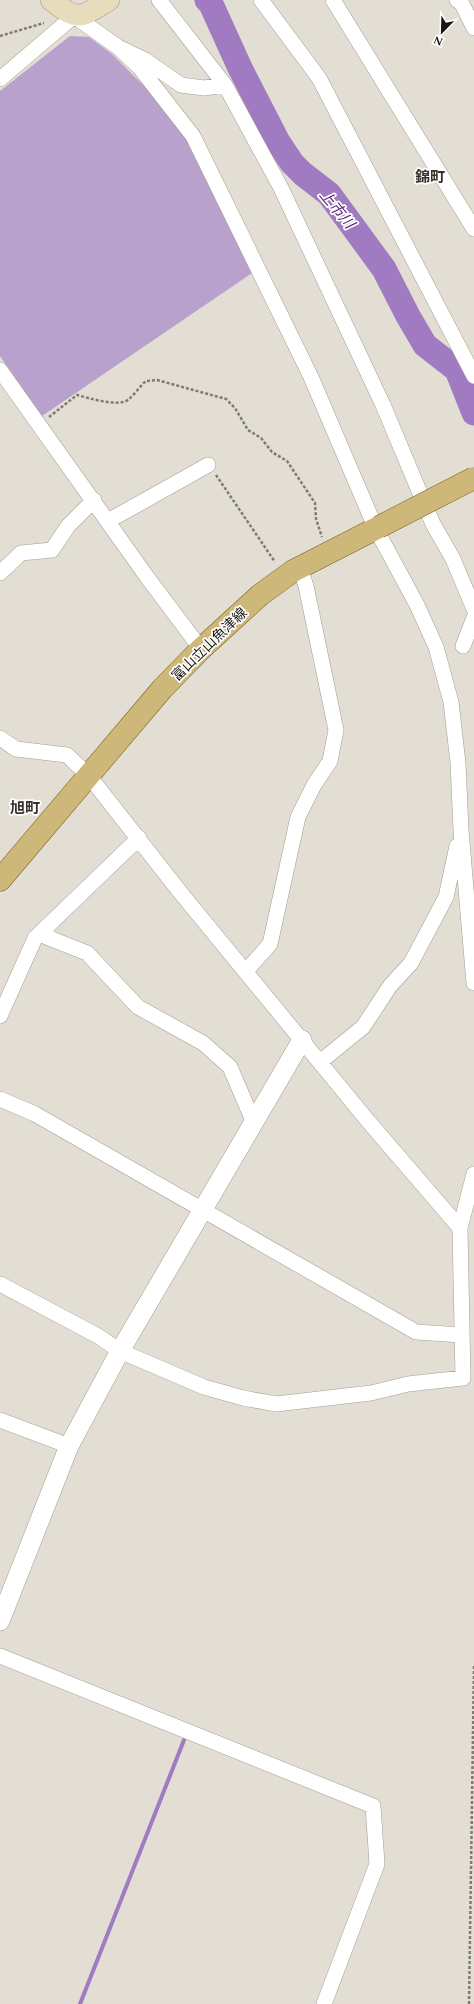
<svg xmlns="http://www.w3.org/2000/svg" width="474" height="2004" font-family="Spectral,'Noto Sans JP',serif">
<rect width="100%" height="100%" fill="#e3ded3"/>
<path fill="#b8a2cd" d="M70,36l19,1 23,17 41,41 32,39 70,137 -213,145 -42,-60v-265z"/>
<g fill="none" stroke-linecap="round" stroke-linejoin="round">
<path stroke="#a17bc1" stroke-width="4" d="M80,2004l104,-264"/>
<path stroke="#a17bc1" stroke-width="25" d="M207,0l4,4 29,64 38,74 14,21 11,11 26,20 55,75 24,47 17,29 32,25 17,43"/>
<g stroke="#a39e93" stroke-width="16">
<path id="minor" d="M261,0l58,78 155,298
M333,0l141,229
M457,0l5,4 12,24
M118,47l22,21 53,68 118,241 65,152 41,76 19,42 15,55 7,61 3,67 13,153
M0,79l74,-63 44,31 27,13 36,25 23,3 21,-3 -66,-85
M225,85l56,103 102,217 50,119 20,35 21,50
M0,370l147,207 54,72
M108,521l100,-56
M0,573l21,-20 31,-3 16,-24 26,-26
M463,646l11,-28
M0,738l16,11 51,6 22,21 91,116 188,229 92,107
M39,934l48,19 51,54 65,36 27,24 24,56
M246,971l24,-27 28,-127 16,-32 16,-24 6,-31 -30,-144 -6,-18
M0,1016l35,-78 104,-100
M320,1062l43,-35 27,-41 21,-23 35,-66 11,-51
M0,1099l35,15 381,218 46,3
M0,1284l98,52 22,15 84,36 39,11 33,6 95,-11 37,-9 55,-6 -3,-150 14,-54
M0,1420l69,26
M0,1656l373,150 4,58 -53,140"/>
</g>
<g stroke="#a39e93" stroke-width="20">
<path id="tertiary" d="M0,1621l69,-175 51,-95 182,-311"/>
</g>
<g stroke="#a39e93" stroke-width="22">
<path id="secondary" d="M51,0c28,22 29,18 58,0"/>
</g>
<g stroke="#7a611a" stroke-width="23">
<path id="primary" d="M0,880l162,-191 39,-40 59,-54 33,-24 86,-44"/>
</g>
<path stroke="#7f7b74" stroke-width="2.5" stroke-dasharray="3 2" stroke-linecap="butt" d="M0,36l44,-13
M49,417l28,-22c12,3 43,13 52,4 6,-5 11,-13 17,-18l11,-1 69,19 9,9 13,22 13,8 11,14 15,9 28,42 1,16 6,18
M216,475l59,87
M469,2004l5,-339"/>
<use href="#minor" stroke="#fff" stroke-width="15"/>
<use href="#tertiary" stroke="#fff" stroke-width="19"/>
<use href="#secondary" stroke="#e7dcbc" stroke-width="21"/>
<use href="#primary" stroke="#ceb879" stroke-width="22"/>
<g stroke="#7a611a" stroke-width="23" stroke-linecap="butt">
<path id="primary-bridge" d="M379,527l95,-49"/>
</g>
<use href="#primary-bridge" stroke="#ceb879" stroke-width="22"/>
</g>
<g text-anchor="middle" stroke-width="3.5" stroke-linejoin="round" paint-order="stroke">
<g font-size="14" fill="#181612" stroke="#fff">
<text transform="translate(209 644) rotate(-44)" y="5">富山立山魚津線</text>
</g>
<g font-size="15" font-weight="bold" fill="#363229" stroke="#fff">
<text x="430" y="182">錦町</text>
<text x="25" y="813">旭町</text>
</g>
<g font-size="15" font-style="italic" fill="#552377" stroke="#fff">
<text transform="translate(337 209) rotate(50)" y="5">上市川</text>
</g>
</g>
<g transform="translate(442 32) rotate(203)" stroke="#ffffff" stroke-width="3" paint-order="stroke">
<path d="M0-3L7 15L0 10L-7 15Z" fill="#181612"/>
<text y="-6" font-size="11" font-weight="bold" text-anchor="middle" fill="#181612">N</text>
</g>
</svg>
